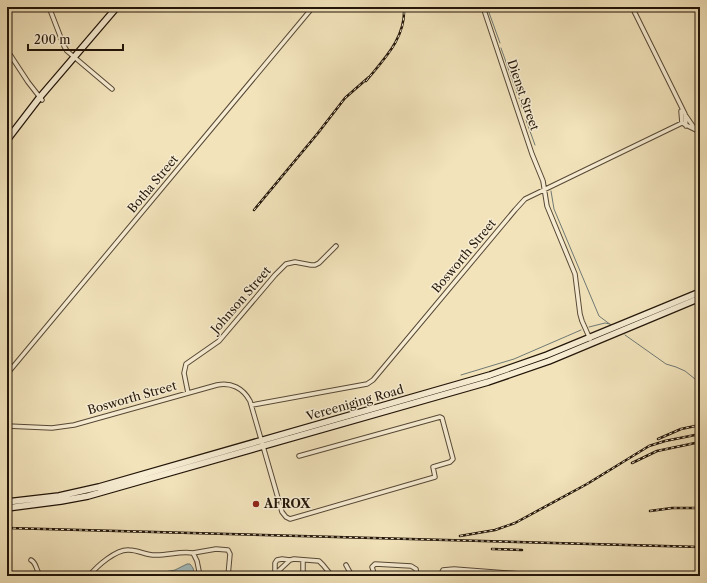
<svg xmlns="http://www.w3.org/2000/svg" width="707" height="583" font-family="'Libre Caslon Text',serif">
<rect width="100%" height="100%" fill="#f2e3bb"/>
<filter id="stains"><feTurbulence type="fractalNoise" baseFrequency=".005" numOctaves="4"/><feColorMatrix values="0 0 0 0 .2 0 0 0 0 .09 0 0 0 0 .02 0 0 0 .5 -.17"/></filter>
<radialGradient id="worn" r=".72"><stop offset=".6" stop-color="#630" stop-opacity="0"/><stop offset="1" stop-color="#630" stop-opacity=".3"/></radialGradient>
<path fill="#a2bbbc" stroke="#6f7974" d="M187,564h3l3,4 2,8h-51l31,-6z"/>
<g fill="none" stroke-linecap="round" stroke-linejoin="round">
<path stroke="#6f7974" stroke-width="1" d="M487,7l13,36
M501,48l16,45
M519,98l4,12
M526,120l9,25
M551,191l3,18 45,107 12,9
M589,327l16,-4 5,1
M625,335l41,29 10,3 9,4 15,12
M461,375l53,-16 67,-29"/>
<g stroke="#564836" stroke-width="5.5">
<path id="minor" d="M49,7l15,39 3,5 45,38
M483,7l49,147 11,27 4,25 28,68 5,40 2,7 8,18
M632,7l53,107 1,12
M7,50l21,32 14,18
M681,111l1,12
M686,116l9,13
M7,374l306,-367
M188,393l-4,-20 2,-9 33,-23 56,-66 11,-11 9,-2 16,3h4l4,-2 17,-17
M252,405l115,-21 6,-4 142,-170 10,-11 157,-76 18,9
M7,426l45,2 22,-3 143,-40c14,-3 26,3 33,16l32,111 4,5 4,2 145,-42 -2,-10 17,-5 3,-3 -11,-41 -2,-1 -141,39
M193,553l23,-4 12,1 2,4 -2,22
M31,560c7,4 4,12 11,16
M346,565l6,11
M275,574v-11l2,-3 5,-1 8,1
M303,575v-15
M89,576c8,-10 27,-27 40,-26 10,0 18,6 28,5 12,0 24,-4 36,-2l4,8 3,15
M273,576l17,-16 4,-1 25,2 4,4 9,11
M375,576l-3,-9 3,-3 36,2 5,3 1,7
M440,576l3,-6 11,-1 93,7"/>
</g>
<g stroke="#221509" stroke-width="8">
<path id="secondary" d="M7,140l33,-43 77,-90
M7,502l52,-6 40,-9 391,-112 57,-20 153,-63
M7,508l54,-7 27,-5 400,-114 61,-21 151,-63"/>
</g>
<use href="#minor" stroke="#f7edd3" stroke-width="3.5"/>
<use href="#secondary" stroke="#f7edd3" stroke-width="5.5"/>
<g stroke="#221509" stroke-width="2.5">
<path id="rail" d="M366,81c18,-22 40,-43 38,-74
M254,210l64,-77 27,-35 24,-21
M658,439l23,-10 19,-4
M632,463l25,-12 43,-9
M650,511l22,-3h28
M7,528l693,19
M460,536l35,-6 20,-7 72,-39 62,-38 16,-5 35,-7
M492,549l30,1"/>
</g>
<use href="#rail" stroke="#f7edd3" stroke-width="1" stroke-dasharray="3" stroke-linecap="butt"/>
</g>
<circle fill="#8f2418" stroke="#f7edd3" stroke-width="1.5" cx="256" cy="504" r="4"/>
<g text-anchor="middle" stroke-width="3" stroke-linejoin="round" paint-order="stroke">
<g font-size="12" fill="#221509" stroke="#f7edd3">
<text transform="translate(523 95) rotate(71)" y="4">Dienst Street</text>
<text transform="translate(153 184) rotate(-50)" y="4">Botha Street</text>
<text transform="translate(464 256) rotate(-50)" y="4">Bosworth Street</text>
<text transform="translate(241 300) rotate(-49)" y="4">Johnson Street</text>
<text transform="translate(132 398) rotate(-16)" y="4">Bosworth Street</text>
<text transform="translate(355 403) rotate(-16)" y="4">Vereeniging Road</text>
</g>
<g font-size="12" font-weight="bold" fill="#221509" stroke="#f7edd3" text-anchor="start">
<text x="264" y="508">AFROX</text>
</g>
</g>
<rect width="707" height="583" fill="none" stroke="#f2e3bb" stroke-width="24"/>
<rect x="8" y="8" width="691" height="567" fill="none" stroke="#221509" stroke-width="2"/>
<rect x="12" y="12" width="683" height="559" fill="none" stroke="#221509"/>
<path d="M28 44v6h95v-6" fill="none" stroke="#221509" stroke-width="2"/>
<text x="34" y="44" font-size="12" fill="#221509" stroke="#f7edd3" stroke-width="3" paint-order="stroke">200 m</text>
<rect width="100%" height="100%" filter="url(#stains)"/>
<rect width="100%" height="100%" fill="url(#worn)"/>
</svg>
